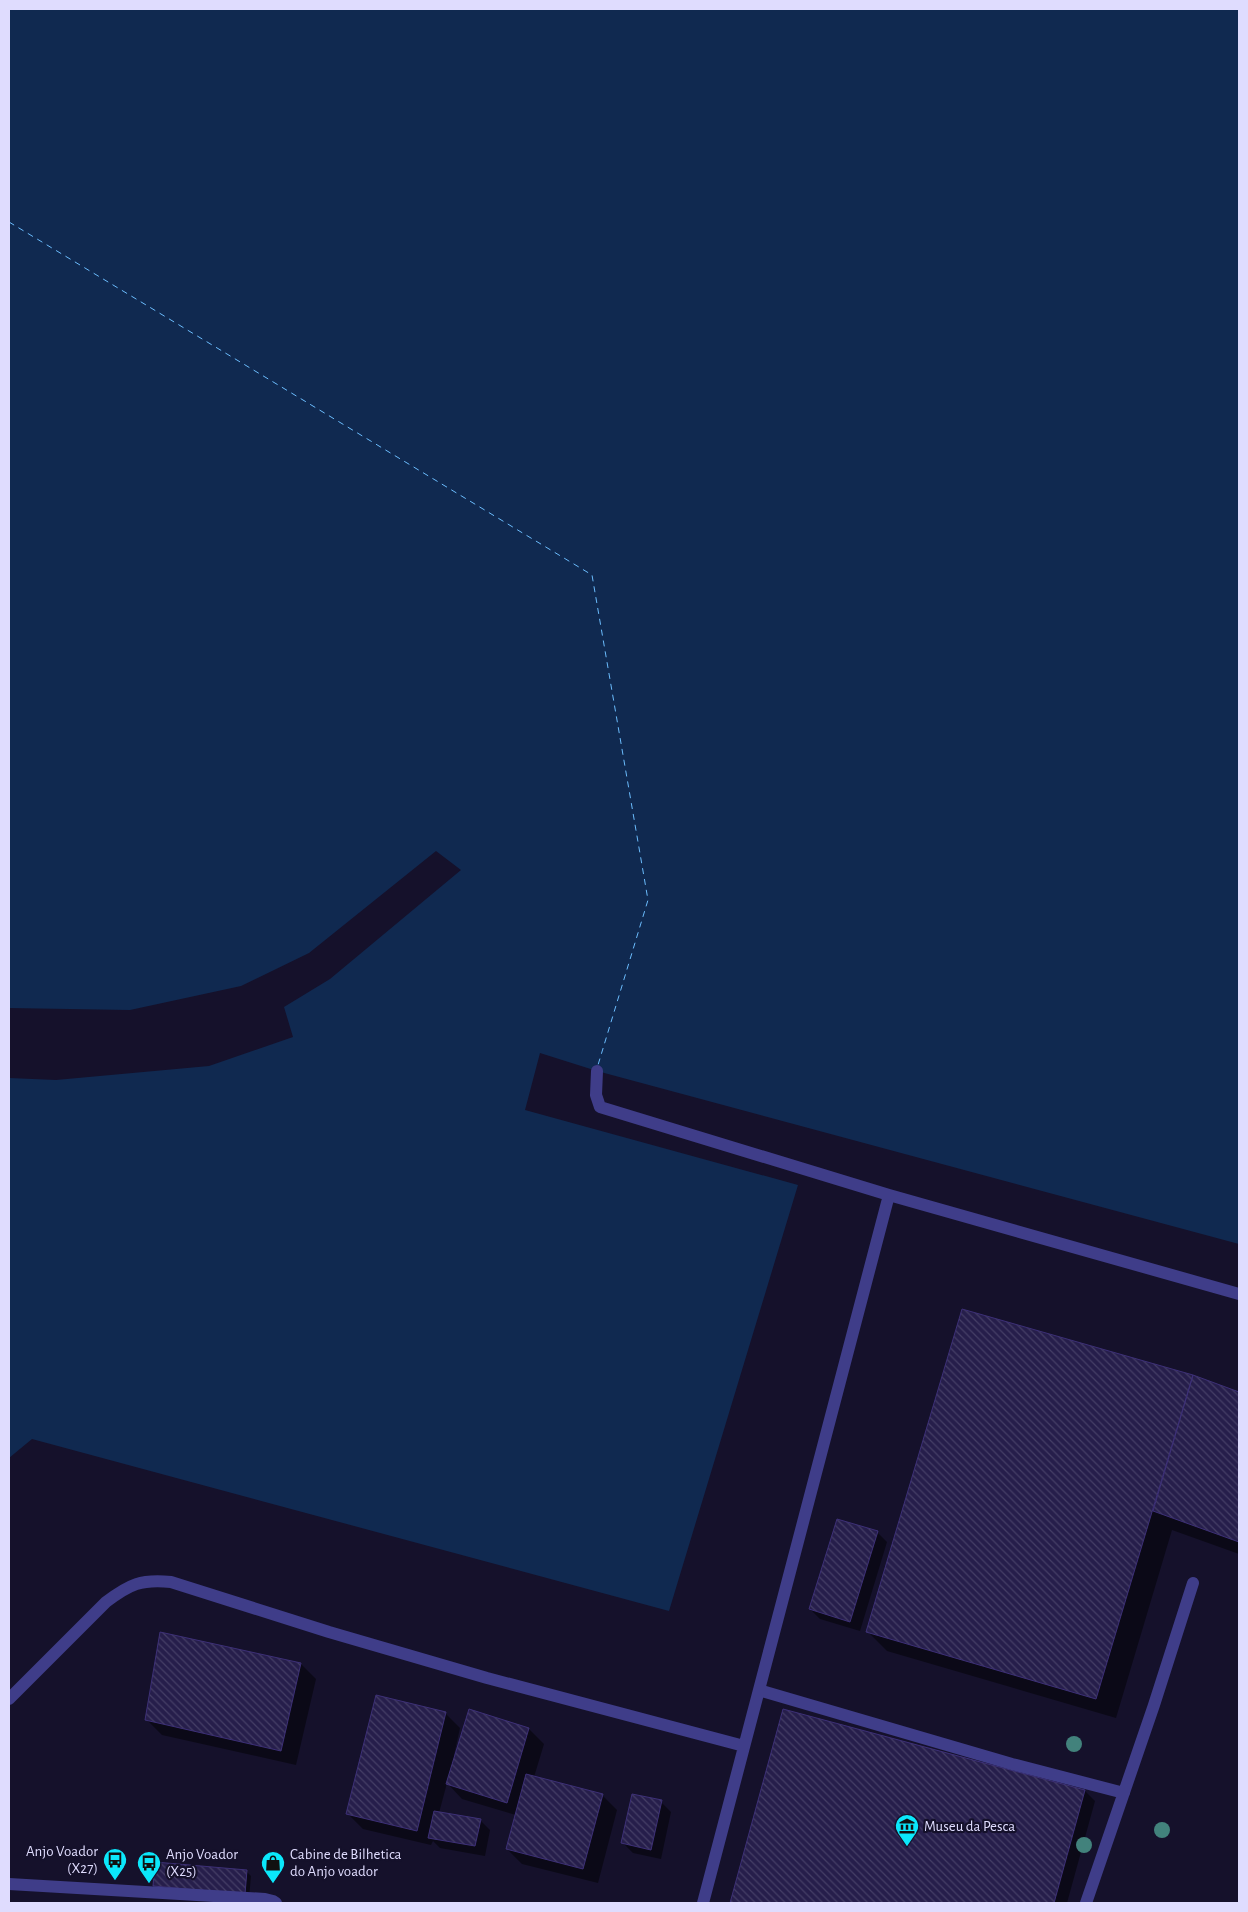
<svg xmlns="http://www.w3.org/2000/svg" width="1248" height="1912" font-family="'Alegreya Sans',sans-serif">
<defs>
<pattern id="building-back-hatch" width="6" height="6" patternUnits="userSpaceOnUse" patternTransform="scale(1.25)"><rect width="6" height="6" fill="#261e4b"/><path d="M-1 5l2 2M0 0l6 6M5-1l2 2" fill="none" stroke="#453e66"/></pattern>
</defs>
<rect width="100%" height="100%" fill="#15112b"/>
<path fill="#102950" d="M9,9h1230v1235l-642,-173 -57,-18 -15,57 273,75 -129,426 -637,-172 -23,19v-380l47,2 153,-14 84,-29 -9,-30 46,-28 131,-109 -25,-19 -127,102 -68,33 -111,24 -121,-2z"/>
<path fill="#0007" d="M963,1311l230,66 46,16v161l-67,-24 -56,188 -229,-67 -20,-20z
M877,1532l10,10 -27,89 -40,-12 -10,-10z
M301,1664l15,15 -20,86 -134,-30 -15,-15z
M784,1710l301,81 10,10 -28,102h-336z
M470,1711l59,18 15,15 -10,33 68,18 15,15 -19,73 -76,-19 -15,-15 9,-34 -54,-16 -15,-16 -8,30 41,7 10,10 -5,26 -45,-8 -7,-7 -2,4 -68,-16 -15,-15 97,-101 15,15 -6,27 2,1z
M661,1802l10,10 -10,47 -28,-6 -10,-10z
M246,1871l5,5 -2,22 -90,-8 -5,-5z"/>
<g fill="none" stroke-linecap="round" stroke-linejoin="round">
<path stroke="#6bbcfd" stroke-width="1" stroke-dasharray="6 5" stroke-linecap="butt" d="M9,222l583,353 56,325 -50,165"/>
</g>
<path fill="url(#building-back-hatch)" stroke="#3d3077" d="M962,1309l231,66 -97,324 -230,-67z
M1193,1375l46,17v150l-86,-31z
M837,1519l41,12 -28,91 -41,-13z
M160,1632l141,31 -20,88 -136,-31z
M376,1695l70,17 -29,119 -71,-17z
M469,1709l60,19 -22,75 -61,-19z
M783,1709l302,81 -31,113h-324z
M526,1774l77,20 -20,75 -77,-20z
M632,1794l30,6 -11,50 -30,-7z
M434,1811l47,8 -6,27 -47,-8z
M155,1862l92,8 -2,24 -92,-8z"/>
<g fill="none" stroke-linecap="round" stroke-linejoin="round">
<path stroke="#3f3d89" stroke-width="12" d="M597,1071l-1,24 4,12 289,88 350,99
M759,1690l253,74 112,29
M9,1699l97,-97c24,-18 35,-23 65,-20l158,50 158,46 257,68
M9,1884l256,15 8,2 3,2
M703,1903l186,-708
M1086,1903l68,-198 39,-122"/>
</g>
<g fill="#42827c">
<circle cx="1074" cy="1744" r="8"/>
<circle cx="1162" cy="1830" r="8"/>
<circle cx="1084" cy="1845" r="8"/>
</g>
<defs>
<g id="museum-pin" transform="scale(1.25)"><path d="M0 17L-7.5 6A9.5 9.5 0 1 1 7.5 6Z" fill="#0be7fb" stroke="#15112b"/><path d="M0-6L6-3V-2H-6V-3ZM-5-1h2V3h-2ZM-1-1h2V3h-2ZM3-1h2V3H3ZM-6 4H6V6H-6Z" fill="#111"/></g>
<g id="bus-pin" transform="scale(1.25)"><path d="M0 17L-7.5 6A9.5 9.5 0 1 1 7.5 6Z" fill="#0be7fb" stroke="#15112b"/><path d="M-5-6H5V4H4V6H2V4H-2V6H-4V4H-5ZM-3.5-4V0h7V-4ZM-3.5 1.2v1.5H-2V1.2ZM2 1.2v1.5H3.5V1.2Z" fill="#111"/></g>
<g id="shop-pin" transform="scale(1.25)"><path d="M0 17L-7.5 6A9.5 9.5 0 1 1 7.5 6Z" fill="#0be7fb" stroke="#15112b"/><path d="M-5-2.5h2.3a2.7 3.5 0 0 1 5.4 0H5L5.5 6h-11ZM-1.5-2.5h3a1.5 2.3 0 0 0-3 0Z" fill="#111"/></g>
</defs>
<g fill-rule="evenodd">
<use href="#museum-pin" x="907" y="1826"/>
<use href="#bus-pin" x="115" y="1860"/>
<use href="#bus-pin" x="149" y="1863"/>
<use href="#shop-pin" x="273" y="1863"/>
</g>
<g text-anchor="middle" stroke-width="4.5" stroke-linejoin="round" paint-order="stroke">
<g font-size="15" fill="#dfdcfe" stroke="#15112b" text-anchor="start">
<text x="924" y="1831">Museu da Pesca</text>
<text x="98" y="1856" text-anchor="end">Anjo Voador<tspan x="98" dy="17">(X27)</tspan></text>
<text x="166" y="1859">Anjo Voador<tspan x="166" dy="17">(X25)</tspan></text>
<text x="290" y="1859">Cabine de Bilhetica<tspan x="290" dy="17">do Anjo voador</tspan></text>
</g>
</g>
<rect width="1248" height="1912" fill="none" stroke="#dfdcfe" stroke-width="20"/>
</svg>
